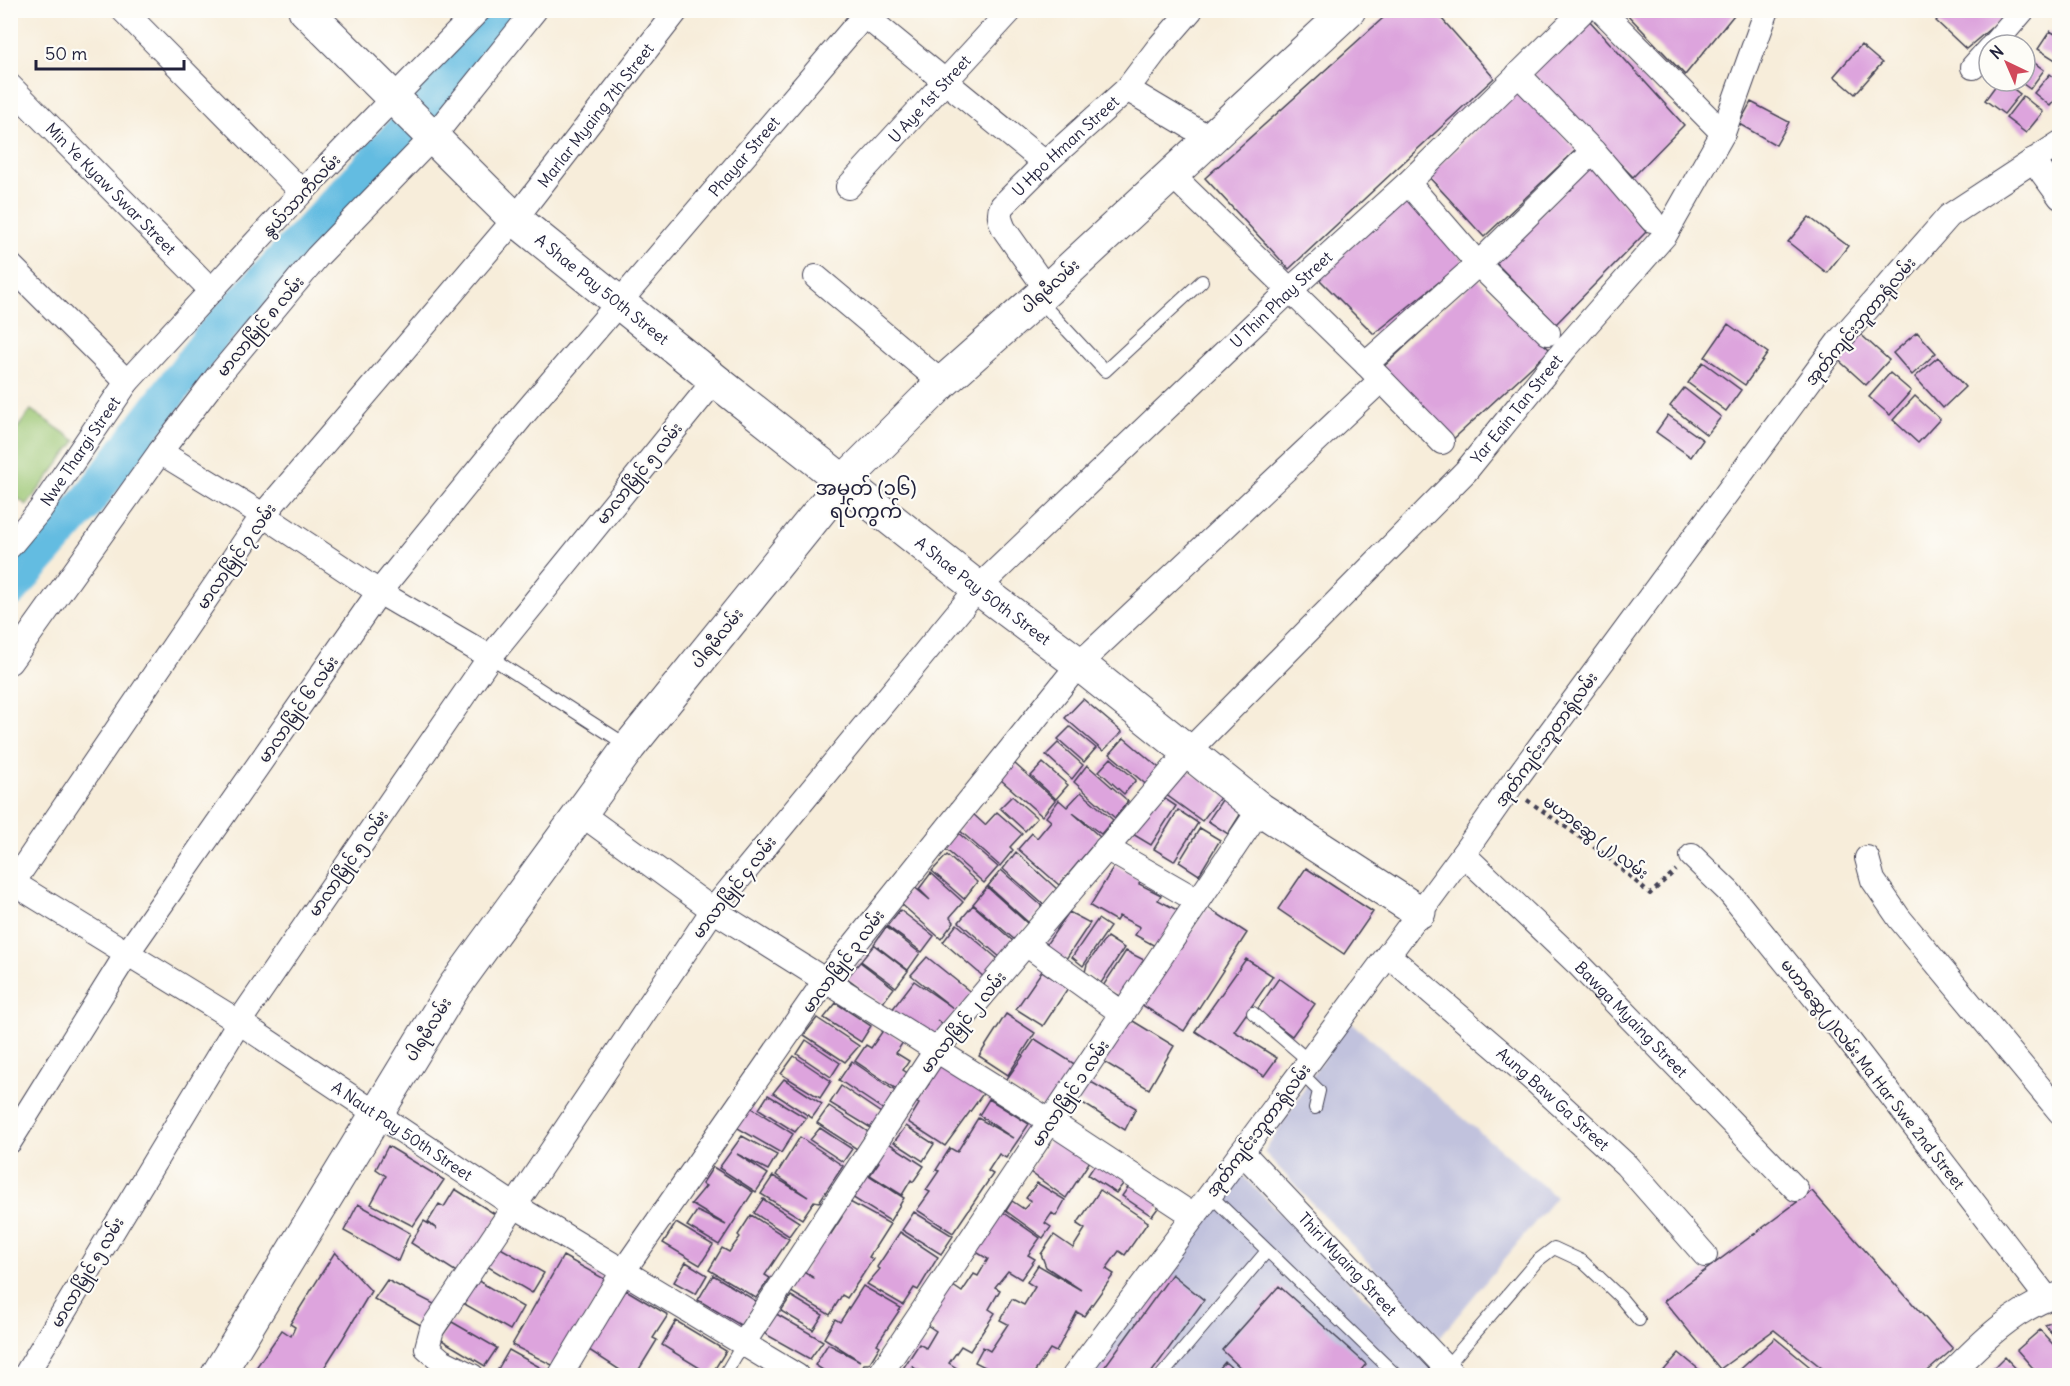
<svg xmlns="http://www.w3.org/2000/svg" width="2070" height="1386" font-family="Delius,'Noto Sans Myanmar',sans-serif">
<rect width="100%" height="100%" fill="#fdfcf7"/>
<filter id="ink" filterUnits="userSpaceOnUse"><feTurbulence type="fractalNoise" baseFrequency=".0167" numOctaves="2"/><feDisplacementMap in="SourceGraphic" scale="12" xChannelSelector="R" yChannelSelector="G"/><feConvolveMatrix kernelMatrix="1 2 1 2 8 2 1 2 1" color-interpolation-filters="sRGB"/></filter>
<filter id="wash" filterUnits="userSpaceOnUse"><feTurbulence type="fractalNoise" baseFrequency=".008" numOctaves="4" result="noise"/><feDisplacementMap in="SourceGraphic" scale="24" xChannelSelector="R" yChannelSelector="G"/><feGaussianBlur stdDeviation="1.35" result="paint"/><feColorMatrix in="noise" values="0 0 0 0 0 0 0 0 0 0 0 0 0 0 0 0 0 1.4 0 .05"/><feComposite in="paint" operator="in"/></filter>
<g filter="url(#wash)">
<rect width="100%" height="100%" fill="#f7edda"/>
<path fill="#c1c2dd" d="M1348,1020l208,177 -117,141 -175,-186z
M1238,1171l205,204 -356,1z"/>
<path fill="#9bc673" stroke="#5e7457" stroke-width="1.5" d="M31,410l45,31 -49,64 -16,-11 -1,-56z"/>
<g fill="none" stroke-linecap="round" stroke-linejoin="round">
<path stroke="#64bce1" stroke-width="36" d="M10,590l74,-84 129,-171 237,-254 58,-71"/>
</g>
<g id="blocks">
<path fill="#dda4dd" d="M1392,10h42l60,68 -205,191 -84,-91z
M1623,10h115l-53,65z
M1945,10h51l8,7 -38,32 -30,-28z
M1588,19l96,106 -51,52 -101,-104z
M2050,31l10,6v26l-22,-14z
M1861,45l21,18 -27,31 -21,-18z
M2025,56l19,14 -14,19 -11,-8h6z
M2050,74l10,8v12l-10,12 -16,-13z
M1999,81h4l17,13 -16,20 -19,-14z
M1519,90l57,60 -92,87 -56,-61z
M2023,96l20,16 -17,21 -20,-15z
M1751,102l38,20 -13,23 -37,-21z
M2060,159v23l-10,-16z
M1590,164l56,68 -90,92 -62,-63z
M1408,193l56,69 -90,72 -57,-57z
M1809,217l39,29 -21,27 -39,-31z
M1477,279l73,71 -102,94 -69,-73z
M1728,324l40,29 -23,32 -40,-28z
M1857,331l32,29 -23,25 -32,-29z
M1917,332l19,21 -24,22 -19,-22z
M1938,357l27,30 -22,21 -28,-31z
M1703,362l38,28 -15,21 -38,-28z
M1890,373l21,18 -21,24 -21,-18z
M1684,388l37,29 -14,18 -37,-29z
M1915,396l25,23 -22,24 -25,-23z
M1668,415l35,25 -12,17 -35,-25z
M1083,699l39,33 -19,19 -38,-33z
M1070,727l26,21 -12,14 -26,-23z
M1124,738l40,34 -15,15 -39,-33z
M1058,743l25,22 -11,14 -26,-24z
M1111,758l25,22 -12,14 -25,-23z
M1014,763l41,37 -13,16 -41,-36z
M1043,763l25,22 -12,14 -25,-23z
M1087,765l41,36 -13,17 -41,-36z
M1184,768l38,27 -20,26 -37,-27z
M1081,792l32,28 -12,14 -28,-21 27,24 -41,48 -41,-36 14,-16 5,5 14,-17 -5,-4 13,-17 8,7z
M1156,793l20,13 -25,39 -20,-12z
M1226,794l19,13 -17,27 -20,-13z
M1012,796l25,22 -12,13 -25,-23z
M1178,810l20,13 -24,38 -20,-12z
M997,812l25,22 -12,13 3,3 -13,16 -42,-37 14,-16 13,12z
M1200,828l20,12 -21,35 -20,-13z
M956,831l42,36 -14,16 -41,-36z
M1016,852l41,37 -13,16 -41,-36z
M947,855l30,27 -13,17 -32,-28z
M1115,865l26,15 -2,4 22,11 -3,5 21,11 -22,36 -22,-12 5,-8 -21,-11 -3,5 -26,-15z
M1306,868l67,44 -29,42 -66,-45z
M1001,870l42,37 -14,16 -41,-37z
M931,873l32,29 -13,15 4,5 -13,17 -42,-37 14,-16 17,14 -11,-11z
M987,887l41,37 -13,16 -42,-36z
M973,905l41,37 -13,16 -42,-36z
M1207,907l40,26 -63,98 -45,-28 38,-59 5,3z
M900,910l34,26 -12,16 -35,-26z
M1069,912l21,11 -26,39 -21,-13z
M1098,919l12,8 -27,39 -11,-9z
M957,924l42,36 -14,18 -42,-36z
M886,927l34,26 -12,17 -34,-26z
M1107,937l17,11 -23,35 -16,-11 2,-8z
M874,945l34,26 -12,16 -35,-26z
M1126,951l22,11 -25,36 -20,-12z
M927,957l46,37 -29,31 -7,-5 6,5 -10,15 -42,-29 23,-30 39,27 -42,-33z
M1246,959l27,17 -39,55 43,27 -13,18 -69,-45z
M860,962l34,26 -12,16 -35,-26z
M1042,971l26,17 -25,38 -27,-17z
M1279,978l36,26 -23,32 -35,-26z
M836,1003l35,23 -10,16 -37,-24z
M1006,1014l29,19 -27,42 -29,-19z
M817,1018l42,28 -14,16 -41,-27z
M1128,1018l46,28 -25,43 -48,-29z
M884,1029l19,13 -7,11 13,8 -6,9 6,4 -11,16 -43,-29 11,-16 5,3z
M1035,1039l41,26 -28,44 -44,-26z
M806,1040l34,23 -9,14 -34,-23z
M794,1056l37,25 -11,17 -39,-24z
M852,1061l43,30 -11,19 -45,-30z
M938,1061l47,30 -40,55 -37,-24 11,-18 -3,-2 13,-18 -5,-3z
M784,1079l38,25 -10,14 -39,-25z
M1091,1082l45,26 -11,22 -47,-30z
M841,1086l40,27 -10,15 -41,-25z
M768,1095l38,23 -11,14 -36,-23z
M989,1099l40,25 -23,34 -7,-4 -11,17 5,3 -40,59 -36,-23 13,-18 -4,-2 13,-19 -3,-1 14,-22 7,4 21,-34 35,20 -34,-23z
M749,1106l44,28 -12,19 -45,-26z
M829,1106l39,26 -11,17 -40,-26z
M906,1126l28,18 -11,17 -29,-19z
M820,1128l32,21 -9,13 -33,-22z
M1054,1135l38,23 -26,40 -36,-26z
M742,1136l35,19 -9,15 -31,-16 31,20 -12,18 -37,-24z
M800,1137l43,29 -24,36 -5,-1 -12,18 -41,-25 12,-18 35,21 -32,-22z
M887,1142l37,24 -11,16 -2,-2 -9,15 -32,-20 9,-13 -4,-2z
M388,1146l56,34 -31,46 -42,-22 15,-28 -10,-7z
M1098,1160l29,19 -11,14 -28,-18z
M713,1167l40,25 -34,53 -32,-19 10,-15 29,14 -35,-21 15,-18 -4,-2z
M861,1170l43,28 -14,23 -43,-27z
M1037,1183l28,17 -9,16 -4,-3 -7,10 6,4 -8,11 -37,-27 6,-10 12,8 7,-8 -5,-3z
M1131,1183l30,21 -9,12 -30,-20z
M455,1189l43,27 -37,59 -50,-32 13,-22 13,8 -9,-7 11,-18 5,3z
M1100,1190l48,32 -23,33 -6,-4 -13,18 8,5 -30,42 -7,-4 -21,40 -6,-3 -18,27h-52l5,-9 -10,-5 8,-15 7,4 18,-27 -8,-4 12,-21 12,6 11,-18 -8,-5 11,-17 43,25 -35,-23 -5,-13 13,-19 19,13 12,-19 -8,-5z
M1812,1191l141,158 -31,27h-90l-58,-46 -54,39 -56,-68z
M763,1199l36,23 -10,14 -35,-23z
M848,1201l42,23 -21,33 4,2 -13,20 -13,19 -5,-3 -12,20 -44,-26 12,-20 16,9 -10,-7 20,-42 7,5 11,-17 -3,-1z
M358,1204l52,29 -12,28 -54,-30z
M914,1212l39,24 -12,18 -39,-24z
M1003,1212l37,26 -12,17 7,4 -14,20 -13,-8 -13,16 5,3 -11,19 6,4 -25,38 -9,-5 -12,17 9,6 -5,7h-26l-16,-10 13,10h-26l21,-32 7,4 10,-17 -12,-8 26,-39 12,8 12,-18 4,2 10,-17 -15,-9z
M751,1215l38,24 -24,36 5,3 -14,20 -47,-28 13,-22 7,4 11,-15 -2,-2z
M676,1223l37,22 -13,20 -37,-22z
M900,1232l38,25 -20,33 -4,-2 -11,17 -36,-21 13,-15 -3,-2z
M497,1246l47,27 -12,20 -47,-28z
M335,1252l36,39 -28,47 -24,38h-61l-5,-4 29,-42 9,6 4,-9 -5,-3z
M563,1256l45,25 -52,86 -44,-22z
M686,1262l21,13 -11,19 -22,-12z
M1172,1274l32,26 -55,76h-51z
M713,1275l43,26 -14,25 -44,-26z
M475,1279l48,28 -13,23 -49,-28z
M387,1280l51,26 -14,21 -50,-28z
M863,1286l38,22 -24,36 3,2 -11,18h-5l-6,12h-26l-17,-11 13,-21 32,17 -36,-23 11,-19 5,3z
M1279,1286l87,78 -10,12h-107l-27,-26z
M626,1290l42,25 -15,23 4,2 -22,36h-6l-40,-26z
M791,1296l32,19 -10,15 -32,-19z
M773,1312l50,29 -13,18 -50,-28z
M2060,1319v25l-15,-19z
M676,1321l50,30 -15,24 -49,-30z
M452,1322l45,26 -12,18 -45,-27z
M2040,1330l20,22v24h-20l-23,-26z
M1775,1338l46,38h-88z
M509,1350l43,24 -2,2h-56z
M1679,1353l28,23h-48z
M2005,1357l18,19h-32l-2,-3z
M1225,1362l16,14h-28z"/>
</g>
</g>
<g filter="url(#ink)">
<use href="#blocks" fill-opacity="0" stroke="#424053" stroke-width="1.5"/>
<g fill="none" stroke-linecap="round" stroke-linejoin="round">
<g stroke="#424053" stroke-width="14">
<path id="lane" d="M1038,299l67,72 97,-90
M490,657l138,89
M1253,1013l56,48
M1301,1073l18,18 -4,17
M1210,1195l187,181
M1446,1367l91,-106 17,-13 28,13 38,36 19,23
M724,1376l20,-34
M1161,1376l106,-125"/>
</g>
<g stroke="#424053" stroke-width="26">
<g id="street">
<path d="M123,10l179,182"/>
<path d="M858,10l187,153"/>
<path d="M1601,10l122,123"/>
<path d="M1993,45l30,-35"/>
<path d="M1973,67l16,-18"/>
<path d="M1518,74l75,77 59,69"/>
<path id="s1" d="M10,86l202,205"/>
<path d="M1127,89l84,50"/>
<path d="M2033,160l27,37"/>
<path d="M1172,175l194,189 76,78"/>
<path d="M1408,183l70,81 70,69"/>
<path id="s2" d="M848,187l163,-177"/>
<path d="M10,265l117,117"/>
<path d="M816,277l126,106"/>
<path id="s3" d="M1047,290l-43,-61c-4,-9 -6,-15 -2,-23l43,-43 82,-74 31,-41 33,-38"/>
<path d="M1366,364l112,-100 115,-113"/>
<path d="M160,452l103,63 116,77 111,65"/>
<path id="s4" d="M10,546l30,-36 87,-128 175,-190 177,-182"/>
<path d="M10,662l150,-210 58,-76 99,-119 115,-119 103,-128"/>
<path d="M580,813l133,97 338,212 143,94"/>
<path d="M1106,848l92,53"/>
<path id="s5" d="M1463,854l115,110 218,225"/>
<path d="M1692,856l37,36 111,137 207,269"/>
<path d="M1867,858l6,22 26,38 161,194"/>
<path id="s6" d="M10,881l229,141 276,184 282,170"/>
<path id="s7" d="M10,887l253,-372 252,-296 162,-209"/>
<path d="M1026,944l97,70"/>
<path id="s8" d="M1388,955l149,128 89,82 79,90"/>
<path id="s9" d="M10,1141l118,-189 251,-360 144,-177 346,-405"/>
<path id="s10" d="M1242,1152l212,224"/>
<path id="s11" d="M744,1342l193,-293 251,-297 278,-281 99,-122 100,-114 58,-102 44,-123"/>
<path d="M25,1376l214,-354 251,-365 225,-277"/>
<path id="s12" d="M472,1376l-30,-15 -15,-13 5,-19 281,-419 265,-322 312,-298 118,-107 176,-173"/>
<path d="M560,1376l64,-106 201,-289 254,-317 302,-284"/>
<path d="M879,1376l381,-567"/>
<path d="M1074,1376l136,-181 253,-341 47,-67 329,-446 110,-125 111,-73"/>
<path d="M1948,1376c32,-33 67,-68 112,-82"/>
</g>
</g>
<g stroke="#424053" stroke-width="35">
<g id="secondary">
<path id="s13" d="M305,10l210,209 200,161 263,208 101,76 181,145 159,103"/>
</g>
</g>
<g stroke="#424053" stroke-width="35">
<path id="primary" d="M217,1376l237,-389 175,-240 215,-266 98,-98 105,-93 302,-280"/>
</g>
<path stroke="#424053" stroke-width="4" stroke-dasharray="4.5 4.5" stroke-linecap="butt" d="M1527,800l77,54 46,40 26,-24"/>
<use href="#lane" stroke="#fff" stroke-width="12"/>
<use href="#street" stroke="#fff" stroke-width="24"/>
<use href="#secondary" stroke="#fff" stroke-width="33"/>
<use href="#primary" stroke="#fff" stroke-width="33"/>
</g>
</g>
<g text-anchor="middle" stroke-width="4.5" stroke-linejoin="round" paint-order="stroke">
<g font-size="16" fill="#22223b" stroke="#fdfcf7">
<text dy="6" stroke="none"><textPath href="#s2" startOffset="120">U Aye 1st Street</textPath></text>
<text dy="6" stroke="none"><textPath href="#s7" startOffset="970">Marlar Myaing 7th Street</textPath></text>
<text dy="6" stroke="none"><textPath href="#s3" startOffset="186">U Hpo Hman Street</textPath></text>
<text dy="6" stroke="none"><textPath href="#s9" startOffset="1230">Phayar Street</textPath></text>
<text dy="6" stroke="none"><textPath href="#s1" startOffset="144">Min Ye Kyaw Swar Street</textPath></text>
<text transform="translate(301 195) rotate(-47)" y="6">နွယ်သာကီလမ်း</text>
<text transform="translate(1050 286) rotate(-42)" y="6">ပါရမီလမ်း</text>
<text dy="6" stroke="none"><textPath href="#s13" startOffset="408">A Shae Pay 50th Street</textPath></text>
<text dy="6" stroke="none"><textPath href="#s12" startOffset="1413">U Thin Phay Street</textPath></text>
<text transform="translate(1860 321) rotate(-50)" y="6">အုတ်ကျင်းဘူတာရုံလမ်း</text>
<text transform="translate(260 326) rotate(-50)" y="6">မာလာမြိုင် ၈ လမ်း</text>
<text dy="6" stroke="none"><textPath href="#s11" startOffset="1215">Yar Eain Tan Street</textPath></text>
<text dy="6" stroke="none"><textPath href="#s4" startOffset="118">Nwe Thargi Street</textPath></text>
<text transform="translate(639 473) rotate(-51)" y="6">မာလာမြိုင် ၅ လမ်း</text>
<text transform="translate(236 556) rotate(-55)" y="6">မာလာမြိုင် ၇ လမ်း</text>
<text dy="6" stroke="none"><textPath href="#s13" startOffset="894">A Shae Pay 50th Street</textPath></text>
<text transform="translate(717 638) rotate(-51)" y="6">ပါရမီလမ်း</text>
<text transform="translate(298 709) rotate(-55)" y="6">မာလာမြိုင် ၆ လမ်း</text>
<text transform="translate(1546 739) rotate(-54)" y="6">အုတ်ကျင်းဘူတာရုံလမ်း</text>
<text transform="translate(1596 837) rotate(37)" y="6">မဟာဆွေ (၂) လမ်း</text>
<text transform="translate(348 863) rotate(-55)" y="6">မာလာမြိုင် ၅ လမ်း</text>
<text transform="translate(734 887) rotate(-52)" y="6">မာလာမြိုင် ၄ လမ်း</text>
<text transform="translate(843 961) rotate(-53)" y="6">မာလာမြိုင် ၃ လမ်း</text>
<text dy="6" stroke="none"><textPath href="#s5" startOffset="236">Bawga Myaing Street</textPath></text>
<text transform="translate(963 1022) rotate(-51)" y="6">မာလာမြိုင် ၂ လမ်း</text>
<text transform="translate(428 1029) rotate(-58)" y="6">ပါရမီလမ်း</text>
<text transform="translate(1873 1074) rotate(52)" y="6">မဟာဆွေ(၂)လမ်း Ma Har Swe 2nd Street</text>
<text transform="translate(1070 1093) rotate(-56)" y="6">မာလာမြိုင် ၁ လမ်း</text>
<text dy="6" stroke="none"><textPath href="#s8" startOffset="219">Aung Baw Ga Street</textPath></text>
<text dy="6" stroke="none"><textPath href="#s6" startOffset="465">A Naut Pay 50th Street</textPath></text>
<text transform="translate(1258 1130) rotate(-53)" y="6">အုတ်ကျင်းဘူတာရုံလမ်း</text>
<text dy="6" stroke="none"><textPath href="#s10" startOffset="154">Thiri Myaing Street</textPath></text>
<text transform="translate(87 1272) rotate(-59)" y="6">မာလာမြိုင် ၅ လမ်း</text>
</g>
<g font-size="20" fill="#22223b" stroke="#fdfcf7">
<text x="866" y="495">အမှတ် (၁၆)<tspan x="866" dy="23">ရပ်ကွက်</tspan></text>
</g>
</g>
<rect width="2070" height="1386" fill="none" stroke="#fdfcf7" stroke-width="36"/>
<g transform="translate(2007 63) rotate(316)"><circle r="28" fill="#fdfcf7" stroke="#a5a5ac" stroke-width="1.5"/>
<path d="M0-4.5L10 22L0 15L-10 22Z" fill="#d1495b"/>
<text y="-9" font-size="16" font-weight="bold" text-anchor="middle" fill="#22223b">N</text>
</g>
<path d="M36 60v9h148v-9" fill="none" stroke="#22223b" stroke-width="3"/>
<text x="45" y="60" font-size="18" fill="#22223b" stroke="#fdfcf7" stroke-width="4.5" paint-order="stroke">50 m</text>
</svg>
